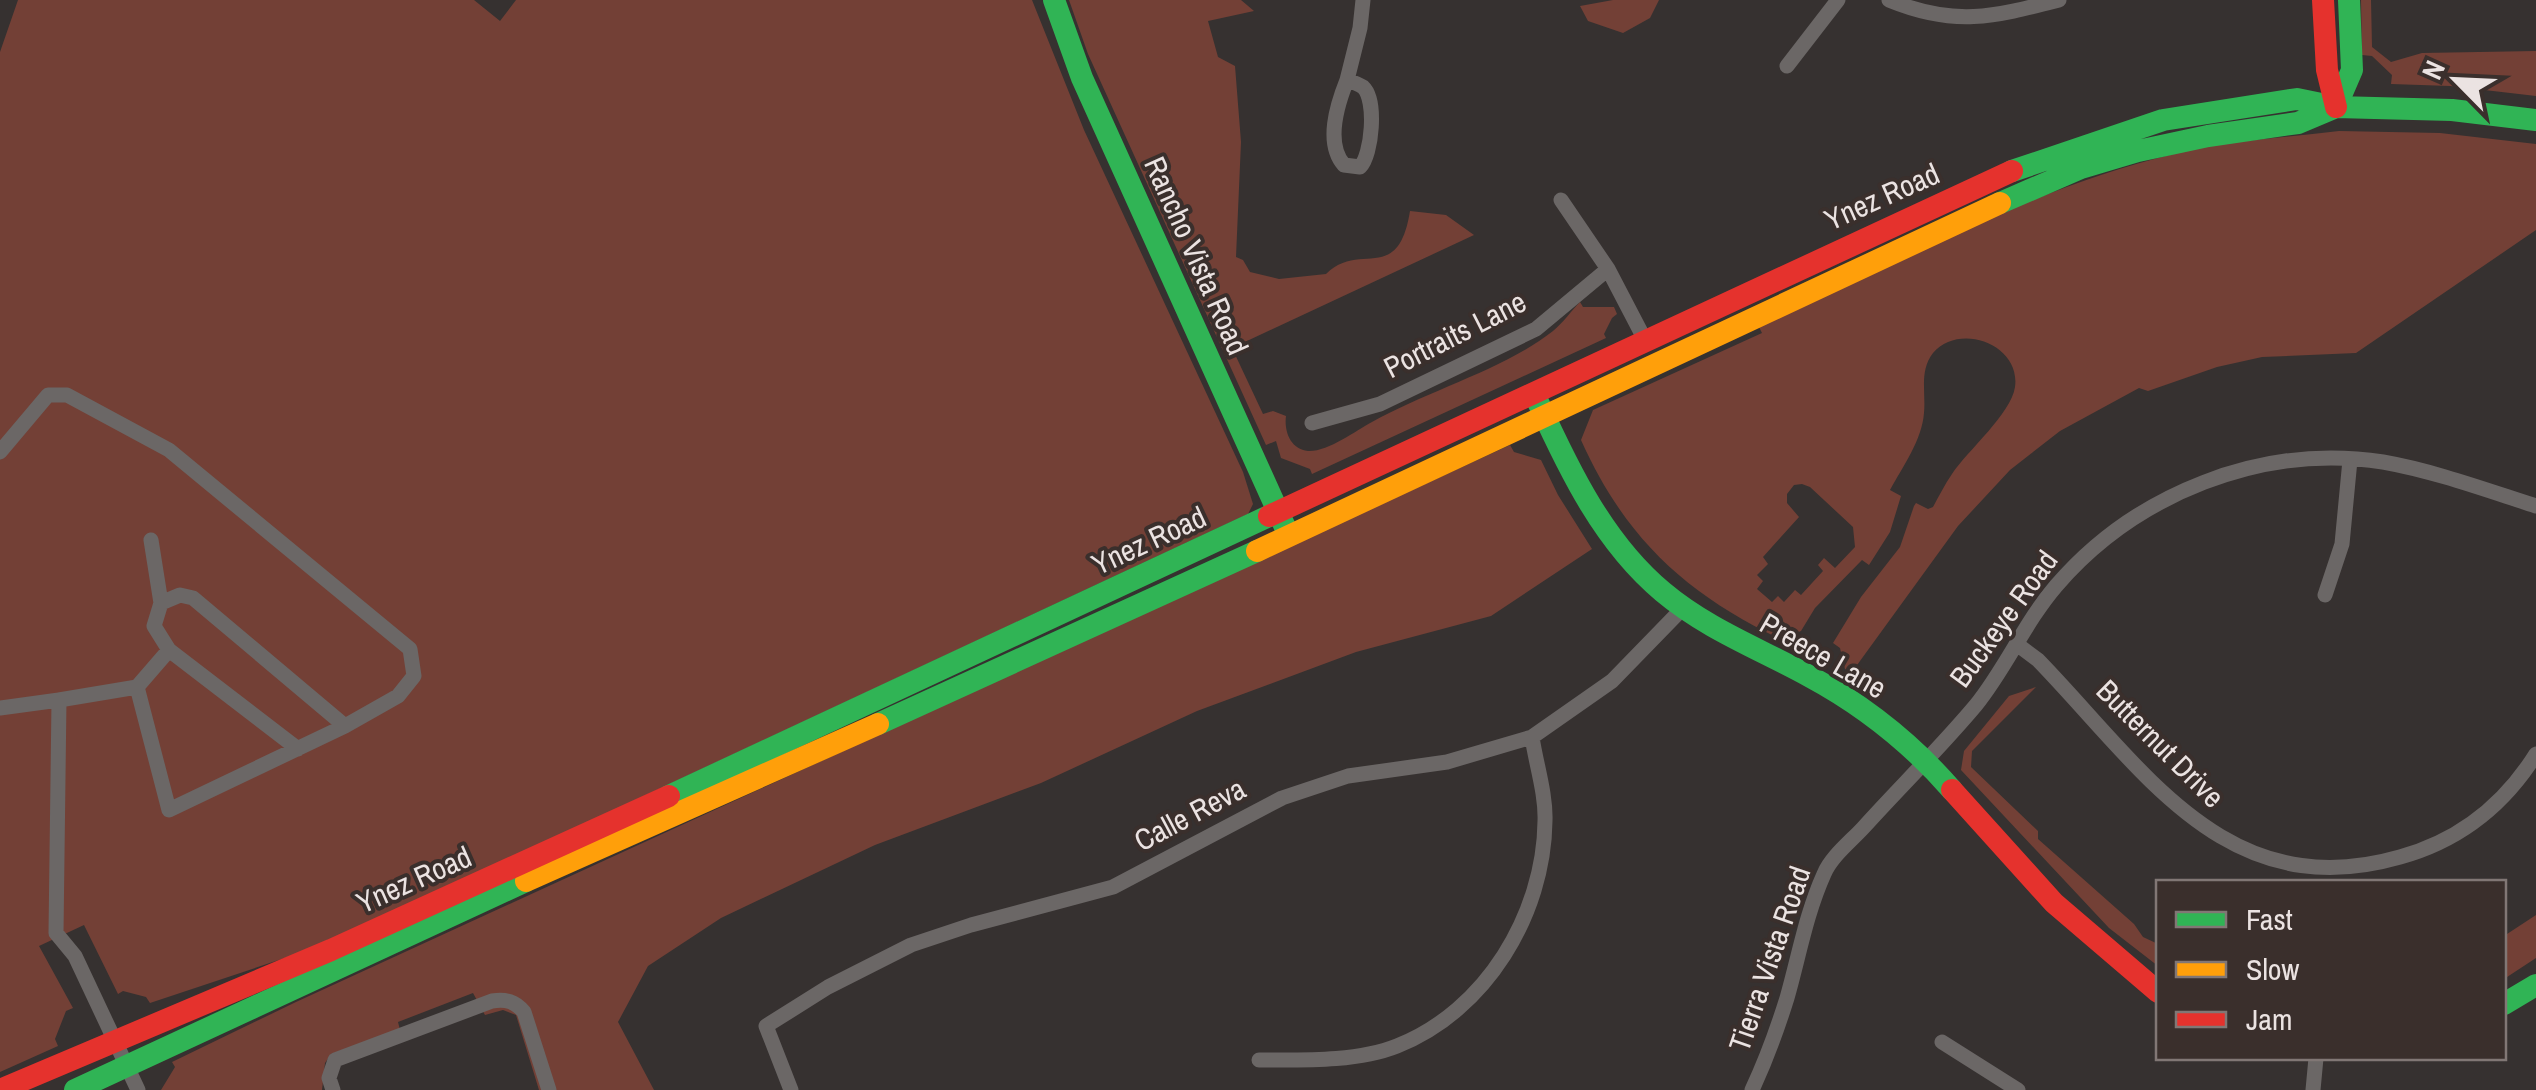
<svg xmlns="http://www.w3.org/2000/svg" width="2536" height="1090" font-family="'Archivo Narrow',sans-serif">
<rect width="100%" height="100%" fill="#363130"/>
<path fill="#734036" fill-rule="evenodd" d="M18,0h456l26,21 16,-21h516l52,130 159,342 10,32 -5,10 -921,430 -177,59 -4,-6 -23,-6 -5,3 -34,-69 -45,21 34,62 -7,3 -11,28 3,7 -58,26v-1020z
M1069,0h172l13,11 -46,10 10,36 17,9 6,76 -5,115 7,3 7,12 29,7 47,-5c34,-34 72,12 84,-63l36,4 28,20 -242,113 31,66 10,-3 13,5c-2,15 4,33 22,35 20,1 47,-20 64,-29 55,-31 133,-53 181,-91 10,-8 18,-20 27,-29l3,5h31l3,7 -5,4 -8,16 2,4 -294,136 -2,-5 -29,-11 -5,-17 -10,4 -178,-391z
M1613,0h46l-9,18 -27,15 -35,-12 -8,-15z
M2361,0h10l1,47 19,15 31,-9 114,-2v45l-86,-10 -59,-2 1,-9 -20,-19 -10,-1z
M2339,131l101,2 96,11v86l-180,123 -94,4 -45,10 -69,24 -9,-3 -79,43 -50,39 -52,56 -106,146 -7,-3 -5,-21 -7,-5 28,-46 39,-50 14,-41 2,-3 12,6 5,-2c6,-11 12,-23 19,-33 16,-24 59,-60 63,-87 6,-43 -56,-65 -82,-34 -14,18 -7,39 -9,60 -2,27 -21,53 -34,77l11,6 -11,36 -21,33 -7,-5 -47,48 -14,23 -21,8c-95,-46 -155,-101 -199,-199l12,-30 169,-77 -4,-8c136,-62 270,-135 415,-171 54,-14 111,-16 166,-23zM1802,484l8,3 43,40 2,20 -20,21 -11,-10 -6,7 5,6 -22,24 -6,-5 -11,12 -6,-6 -6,6 -15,-13 6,-8 -6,-6 11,-11 -5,-7 36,-40 -12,-14v-9l7,-9z
M1510,445l4,7 27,8 17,35 34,54 -101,67 -135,36 -159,59 -156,72 -166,62 -154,73 -73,48 -30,56 36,68h-115l-23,-75 -13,-5 -18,5 -12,-22 -75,29 2,8 -69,24 -6,9 -3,27h-161l14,-23 -3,-5 124,-60z
M2036,687l-64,64 -1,16 67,64v8l96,85 9,13 15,7v22l-49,-38 -148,-158 3,-19 45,-55z
M2536,915v43l-32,21v-43z"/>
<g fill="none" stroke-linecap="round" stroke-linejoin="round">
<path stroke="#6b6766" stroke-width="15" d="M1889,0c66,27 104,17 170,0
M1787,66l51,-66
M1347,80c3,1 13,5 16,7 14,13 9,68 -3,80l-16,-2c-19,-22 -7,-60 3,-85z
M1347,80l13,-52 3,-28
M1561,200l47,69 37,71
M1312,423l68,-19 156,-75 72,-60
M0,452l48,-57h19l102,55 241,199 4,27 -16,20 -53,30 -176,84 -32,-123 -78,13 -3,233 19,23 63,134
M151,540l10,63
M2325,595l17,-51 8,-84
M2018,645l20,15c105,108 188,247 362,197 58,-16 104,-52 136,-103
M169,650l129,99
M137,687l32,-37 -15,-24 7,-23 19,-8 13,3 152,128
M0,708l59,-8
M1942,1042l76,48
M1259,1060c43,0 98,2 138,-14 89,-35 147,-132 148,-225 1,-27 -9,-57 -13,-84
M333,1090l-4,-12 6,-18 157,-59c14,-2 23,0 32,11l25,78
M791,1090l-25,-64 62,-39 83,-42 60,-20 142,-38 169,-89 66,-22 99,-14 85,-25 80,-56 71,-73
M1752,1090c14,-30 25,-60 35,-92 12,-42 19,-84 37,-124 7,-17 26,-32 39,-46 37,-41 77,-80 113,-123 30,-37 49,-83 80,-119 79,-92 206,-143 327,-124 51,9 103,28 153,44
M2313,1090l3,-32"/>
<path stroke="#30b455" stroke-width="22" d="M1054,0l28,78 203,449
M2336,107l16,-37 -3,-70
M2012,171l151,-51 134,-21 39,8 116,3 84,10
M2000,203l81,-35 57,-17 70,-15 90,-13 38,-16
M1538,402c31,68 66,141 125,190 44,37 97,57 146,84 54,29 103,68 143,114
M878,724l379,-173
M669,796l600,-280
M2504,1004l32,-19
M75,1090l451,-209"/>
<path stroke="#ff9f0a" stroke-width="22" d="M1257,551l743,-348
M526,881l352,-157"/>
<path stroke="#e5322d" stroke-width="22" d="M2323,0l4,70 9,37
M1269,516l743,-345
M1952,790l102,113 104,89
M0,1090l331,-140 338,-154"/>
</g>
<g text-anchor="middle" stroke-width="8" stroke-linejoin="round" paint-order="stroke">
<g font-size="30" fill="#ebe3e2" stroke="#3a2f2c">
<text transform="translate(1882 197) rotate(-24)" y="10">Ynez Road</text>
<text transform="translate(1196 256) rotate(66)" y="10">Rancho Vista Road</text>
<text transform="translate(1455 335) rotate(-27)" y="10">Portraits Lane</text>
<text transform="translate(1149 541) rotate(-25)" y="10">Ynez Road</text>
<text transform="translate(2004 619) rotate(-54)" y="10">Buckeye Road</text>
<text transform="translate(1823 656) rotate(30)" y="10">Preece Lane</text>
<text transform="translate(2160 744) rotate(45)" y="10">Butternut Drive</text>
<text transform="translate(1190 815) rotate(-28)" y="10">Calle Reva</text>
<text transform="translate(414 880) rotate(-24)" y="10">Ynez Road</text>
<text transform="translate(1770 959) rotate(-71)" y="10">Tierra Vista Road</text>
</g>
</g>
<rect x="2156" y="880" width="350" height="180" fill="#3a2f2c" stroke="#817775" stroke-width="2.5"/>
<rect x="2176" y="912" width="50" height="15" fill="#30b455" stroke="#817775" stroke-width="2.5"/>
<text x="2246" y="930" font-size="30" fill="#ebe3e2">Fast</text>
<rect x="2176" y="962" width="50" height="15" fill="#ff9f0a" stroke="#817775" stroke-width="2.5"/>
<text x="2246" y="980" font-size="30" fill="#ebe3e2">Slow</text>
<rect x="2176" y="1012" width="50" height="15" fill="#e5322d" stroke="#817775" stroke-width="2.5"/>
<text x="2246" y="1030" font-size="30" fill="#ebe3e2">Jam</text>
<g transform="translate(2456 80) rotate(294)" stroke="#3a2f2c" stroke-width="8" paint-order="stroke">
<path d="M0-8L18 38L0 25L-18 38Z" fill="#ebe3e2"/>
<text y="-15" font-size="28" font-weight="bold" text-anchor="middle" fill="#ebe3e2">N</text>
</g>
</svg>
